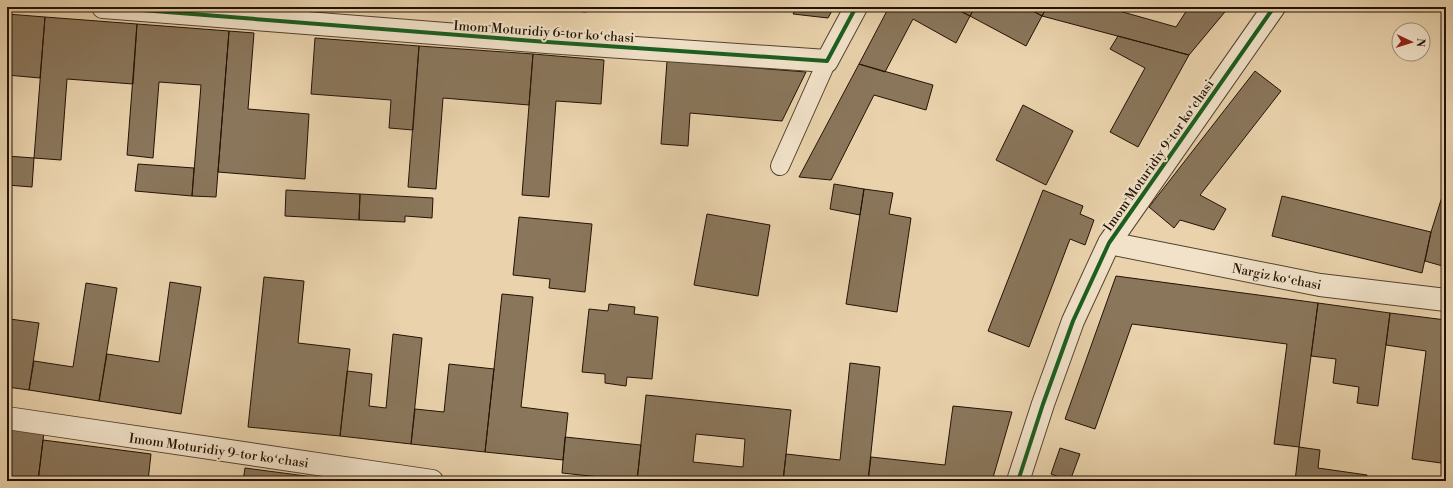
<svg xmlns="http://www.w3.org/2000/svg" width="1453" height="488" font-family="'Libre Bodoni',serif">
<rect width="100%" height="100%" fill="#e9d2ac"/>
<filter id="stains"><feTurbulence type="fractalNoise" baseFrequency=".005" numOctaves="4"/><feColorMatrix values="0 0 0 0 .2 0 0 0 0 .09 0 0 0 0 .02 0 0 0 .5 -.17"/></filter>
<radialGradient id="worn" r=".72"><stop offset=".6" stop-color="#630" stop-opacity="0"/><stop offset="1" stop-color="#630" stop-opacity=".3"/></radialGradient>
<path fill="#8a765b" stroke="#231204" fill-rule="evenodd" d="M528,7h58v5z
M797,7h37l-6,11 -35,-4z
M889,7h63l18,9 -14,27 -43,-24 -28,53 -26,-8z
M952,7h23l-5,9z
M975,7h51l16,9 -16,30 -56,-30z
M1026,7h21l-5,9z
M1047,7h58l71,20 13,-20h40l-40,48 -147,-39z
M7,14l38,3 -5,61 -33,-3z
M45,17l92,7 -4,60 -66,-5 -6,81 -27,-2z
M137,24l92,7 -13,166 -24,-1 9,-111 -42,-3 -6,76 -26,-3z
M229,31l25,2 -6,76 61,5 -4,65 -87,-7z
M1118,36l71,19 -51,92 -28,-15 35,-64 -35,-19z
M315,38l104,8 -6,84 -24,-2 2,-28 -80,-6z
M419,46l114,8 -4,51 -86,-7 -7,91 -28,-2z
M533,54l71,6 -3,44 -45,-3 -7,96 -27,-2z
M667,61l139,11 -24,49 -92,-8 -2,33 -27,-2z
M859,64l74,21 -7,25 -52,-15 -43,85 -32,-3z
M1255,71l26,20 -81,104 26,14 -12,21 -34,-10 -6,8 -25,-21z
M1023,105l50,26 -27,54 -50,-25z
M7,156l27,2 -2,29 -25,-2z
M138,164l56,4 -2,28 -57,-5z
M834,184l30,5 -4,26 -30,-6z
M1446,184v83l-21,-6 6,-29z
M864,189l29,4 -4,21 22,4 -14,94 -51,-8z
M286,190l74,4 -1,26 -74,-4z
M1043,190l40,16 -3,8 14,6 -9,25 -15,-6 -41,108 -41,-16z
M360,194l73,4 -1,20 -27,-2v6l-46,-2z
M1282,196l149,36 -9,41 -150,-37z
M707,214l63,11 -12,71 -64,-11z
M519,217l73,7 -7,68 -36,-4 1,-9 -37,-4z
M1116,276l202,27 -19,144 -25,-3 13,-100 -155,-20 -37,105 -30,-10z
M264,277l40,4 -6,62 52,6 -10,87 -92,-9z
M170,282l31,5 -20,127 -82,-13 8,-47 52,8z
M86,283l31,5 -18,113 -70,-11 5,-29 39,6z
M502,294l31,3 -12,110 47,6 -5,47 -78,-8z
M1318,303l72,10 -12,93 -21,-3 2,-16 -26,-4 3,-24 -25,-3z
M609,304l26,3 -1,7 24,3 -6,62 -25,-2 -1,9 -21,-3v-9l-23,-2 7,-63 19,2z
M1390,313l56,7v103l-5,40 -29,-4 14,-108 -40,-6z
M10,319l29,4 -10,67 -22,-3v-50z
M393,334l29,4 -11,106 -71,-8 7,-65 25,3 -3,32 17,2z
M850,363l30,4 -12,114h-85l3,-27 54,6z
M449,364l45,5 -9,83 -74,-8 4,-35 29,3z
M646,395l145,15 -8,71h-146zM696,434l49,5 -2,28 -50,-5z
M953,406l59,6 -20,69h-124l3,-24 74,8z
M7,427l37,5 -6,49 -31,-2z
M565,437l76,8 -4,36 -75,-8z
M43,440l108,14 -3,27h-110z
M1299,447l21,3 -2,18 49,7v6h-72z
M1060,448l20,6 -10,27 -19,-7z
M245,468l99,13h-101z"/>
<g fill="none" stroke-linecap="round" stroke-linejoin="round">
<g stroke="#54422e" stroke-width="20">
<path id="lane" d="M780,166l47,-105"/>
</g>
<g stroke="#54422e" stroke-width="24">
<path id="street" d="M103,7l444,35 280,19 29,-54
M1109,243l211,42 126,15
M7,418l425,63
M1018,481l25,-77 30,-83 36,-78 165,-236"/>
</g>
<use href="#lane" stroke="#f1e2c9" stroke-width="18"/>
<use href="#street" stroke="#f1e2c9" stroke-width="22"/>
<g stroke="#f1e2c9" stroke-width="6">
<path id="cycleway" d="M103,7l444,35 280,19 29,-54
M1018,481l25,-77 30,-83 36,-78 165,-236"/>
</g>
<use href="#cycleway" stroke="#1b5e20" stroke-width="4"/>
</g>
<g text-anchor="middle" stroke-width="4" stroke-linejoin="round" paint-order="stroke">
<g font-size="13" fill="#231204" stroke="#f1e2c9">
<text transform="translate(544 31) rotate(4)" y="5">Imom Moturidiy 6-tor koʻchasi</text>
<text transform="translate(1158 155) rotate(-55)" y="5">Imom Moturidiy 9-tor koʻchasi</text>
<text transform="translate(1277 276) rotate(11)" y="5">Nargiz koʻchasi</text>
<text transform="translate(219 450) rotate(8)" y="5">Imom Moturidiy 9-tor koʻchasi</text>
</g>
</g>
<rect width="1453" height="488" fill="none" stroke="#e9d2ac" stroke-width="24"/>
<rect x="8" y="8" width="1437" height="472" fill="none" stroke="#231204" stroke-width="2"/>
<rect x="12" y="12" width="1429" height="464" fill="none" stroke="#231204"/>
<g transform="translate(1411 42) rotate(94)"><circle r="19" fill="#f1e2c9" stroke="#9f8f7a"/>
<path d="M0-3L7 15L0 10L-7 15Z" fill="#8f2418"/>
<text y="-6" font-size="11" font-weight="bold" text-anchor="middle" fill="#231204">N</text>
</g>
<rect width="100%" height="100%" filter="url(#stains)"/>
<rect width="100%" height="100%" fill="url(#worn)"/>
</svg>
